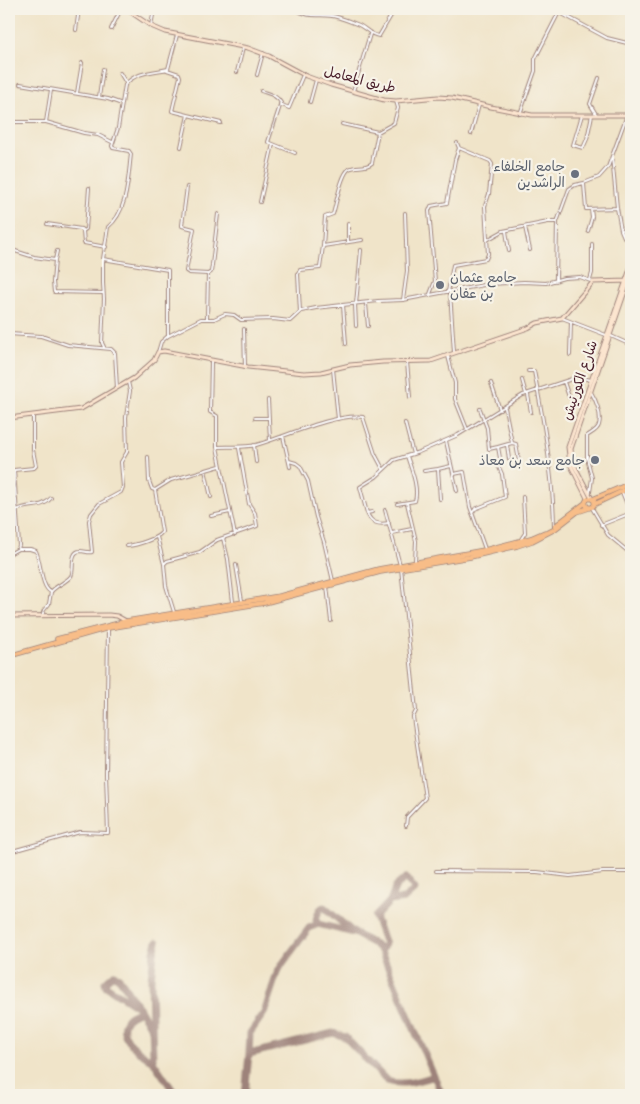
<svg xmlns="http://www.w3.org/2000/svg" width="640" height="1104" font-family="Sriracha,'Playpen Sans Arabic',sans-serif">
<rect width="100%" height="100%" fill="#f7f3e8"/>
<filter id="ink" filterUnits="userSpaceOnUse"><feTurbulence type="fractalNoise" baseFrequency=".02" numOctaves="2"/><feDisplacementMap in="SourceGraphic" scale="10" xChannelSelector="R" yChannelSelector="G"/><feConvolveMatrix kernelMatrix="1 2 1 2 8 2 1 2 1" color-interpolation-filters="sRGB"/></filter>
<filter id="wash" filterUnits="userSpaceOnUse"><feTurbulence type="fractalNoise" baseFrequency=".0096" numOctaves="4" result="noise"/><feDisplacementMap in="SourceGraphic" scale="20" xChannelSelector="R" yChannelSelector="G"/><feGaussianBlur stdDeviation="1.12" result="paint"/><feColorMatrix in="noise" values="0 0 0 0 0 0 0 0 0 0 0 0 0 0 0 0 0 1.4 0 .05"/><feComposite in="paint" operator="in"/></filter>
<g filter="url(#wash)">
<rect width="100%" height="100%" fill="#f0e4c9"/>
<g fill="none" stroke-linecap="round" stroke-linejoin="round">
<path stroke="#9d827a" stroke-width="7" d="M406,878l9,11 -11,10 -14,2 6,-15z
M318,924l-2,-4c1,-5 3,-12 8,-13l30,26
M157,942l-3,10 -3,27 2,82 23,34
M381,951l4,-7 -10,-27 15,-16
M114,974l6,5 18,28 -32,-21 -1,-4z
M139,1007l12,21
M141,1011c-4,2 -11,4 -14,8 -13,16 15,36 26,42
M249,1054l1,-21 14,-20 13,-40 6,-10 26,-35 9,-4 36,9 20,11 7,7 61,144
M245,1095l4,-41 84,-21 12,4 42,44c15,5 32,0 47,-5"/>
</g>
</g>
<g filter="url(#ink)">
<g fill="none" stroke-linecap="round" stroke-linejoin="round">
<g stroke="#9d827a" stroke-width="4">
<path id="street" d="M295,9c15,11 26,3 42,8 7,2 15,5 22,8 8,4 11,10 20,11l16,-27
M553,9l54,29 24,6
M151,26l3,-17
M111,29l10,-20
M76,30l3,-21
M167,70l12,4 1,3 -8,34 16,4 -7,32
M237,72l6,-24
M120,73l6,10
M257,75l6,-22
M20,84l88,15 14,5
M353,91l17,-57
M77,93l5,-30
M99,97l4,-28
M310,102l6,-22
M280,104l9,4 14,-33
M520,114l15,-43v-12l24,-47
M596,114l-6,-10 9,-26
M188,115l33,8
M582,115l-9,30 10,3 4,-9 5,-24
M46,122l5,-32
M342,124l36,8
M9,131l5,-9h32l38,11 14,2 14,7
M471,134l8,-29
M273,144l22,9
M612,157l5,51 4,22 3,7 7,5
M584,184l2,25 31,-1
M187,187l-5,38v1l12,3 -8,42 3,2 19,1 -1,45
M260,202l13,-58 -5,-2 13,-39c-4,-8 -12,-9 -20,-12
M47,224l34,5 2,2 1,12 22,4
M525,227l5,23
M83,231l3,-2 3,-41
M506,231l3,20
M588,231l4,-14 -1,-8
M487,240l16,-9 45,-9h9
M348,242v-18
M323,246l2,-29 8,-3c3,-9 8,-40 16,-45 8,-4 16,0 23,-6l6,-31 16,-9 4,-15 -2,-7
M12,250l22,7 21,3 -2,22 1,10 49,1
M103,259l65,11v66
M55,260l2,-9
M208,274l3,-2 1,-7 6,-51
M590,280l2,-7v-29
M556,281l1,-59 12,-33 6,-4 9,-2 15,-6 9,-10 19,-52
M448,292l5,-27 33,-6 2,-5 -3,-48 4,-12 3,-30 -2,-3 -31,-13
M450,292l4,60
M430,294l5,-13 -6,-70 2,-5 16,-3 8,-43 4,-12 -2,-5
M403,300l4,-29 -2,-58
M355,304l1,22
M356,304l5,-54
M366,304l2,22
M343,305l3,39
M300,312l-2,-38 2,-4 20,-2 3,-22 39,-6
M562,318l44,17
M244,329l1,38
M9,334l32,2 27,9 43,4 4,4 2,35
M611,336l20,9
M104,347l-2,-4 2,-44 -1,-16v-24l5,-32c20,-16 20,-49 23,-73l-2,-3 -16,-3 -1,-2 6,-18 7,-43c10,-13 29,-13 43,-16l9,-34
M158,352l3,-10 7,-6 33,-17h13l11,-5 9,1 7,5 32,-1 17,2 11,-10 15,-3 62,-7 25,-1 86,-16 35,-2 22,1 18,-5 16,-1 13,5
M570,355l1,-33
M448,356l7,27v16l12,30
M211,361l-1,51 7,4v31c13,-1 26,1 39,-2 29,-8 79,-32 107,-28l12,37 8,15
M407,362l3,35
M333,369l5,50
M528,371h6c10,52 19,103 20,155
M522,380l4,14
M564,382l5,15
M491,383l9,27
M528,395l3,17
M268,400l2,40
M480,409l7,19 2,21 9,-2
M255,418h14
M405,423l8,31
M283,436l7,31
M446,441l11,50
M512,443l4,1 3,17
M254,445l2,17
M507,445l2,14
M217,447l18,88
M289,461l7,2 4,3 8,15 8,36 8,25 9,39
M205,470l6,27
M424,471l14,-2
M454,474l10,-2 6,35 15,42
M155,490l16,-10 49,-14
M590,492l2,-14 -5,-20v-22c4,-3 11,-6 12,-11 3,-10 -3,-25 -8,-33
M622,492l9,22
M440,499l-2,-30 13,-3
M407,503l9,38 -1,21
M397,504l18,-3c4,-14 -4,-32 -8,-45
M592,508l16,27 23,19
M17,510c12,-7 24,0 34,-12
M385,510l15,55
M372,512l-5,1 -7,-26 16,-10 18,-17 25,-8 39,-17 65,-40 55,-18 13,3
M473,512l2,-3 30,-12 -3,-23 -5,-11 3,-5 -2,-11 14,-4 -7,-35
M367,513c4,10 11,12 22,10
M211,516l19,-4
M601,525l30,-12
M392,533l20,-4
M157,537l7,27 2,22 8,26
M223,538l5,21 5,43
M521,539l4,-6 -2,-36
M127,546c10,-1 30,-7 35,-14l-7,-42 -3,-1 -3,-8 -1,-24
M18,549h12l6,2c5,11 5,37 15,41l-2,12 -5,6 -2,6
M9,554l9,-5 1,-4 -5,-75 20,-2 2,-2 -3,-16v-34
M164,564l3,-3 33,-9 17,-12 40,-14 -2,-13 -6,-9 -10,-56
M236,565l6,36
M401,568l15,143 -3,6 12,81 -18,19 -1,9
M327,586l4,35
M51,592c5,-7 15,-9 20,-16 4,-6 -2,-24 9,-25 5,0 8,2 12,1l-3,-31 2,-7 8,-10 22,-12 2,-5 -2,-25 6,-10 -1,-35 4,-26 -2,-9
M9,852l71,-20 28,1 -2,-59 2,-145
M436,871l101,1 33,4 33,-4h28"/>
</g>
<g stroke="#9d827a" stroke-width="5">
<path id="secondary" d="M126,9l25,17 14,6 83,16 21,8 37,20 25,9 53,15 12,1 42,-4 14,1 39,9 41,8h99
M9,418l72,-9 53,-31 20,-18 4,-8 6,-1 84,16 56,6 17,-1 29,-7 33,-3 48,-1 97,-33 9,-5 25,-5 31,-36 36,-1
M592,499l-19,-36 -2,-14 60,-175
M586,501l1,-3 -17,-34 -2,-17 63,-181
M9,616l100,-1 8,1 9,5"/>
</g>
<g stroke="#9d827a" stroke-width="5.5">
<path id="primary" d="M585.5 503a4.5 4.5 0 1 1 9 0a4.5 4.5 0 1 1-9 0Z
M593,499l38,-16
M595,504l36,-17
M555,526l30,-23
M57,639l70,-18 153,-25 99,-27 106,-19 46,-12 14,-6
M9,656l99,-28 156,-25 116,-31 90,-15 47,-11 15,-5 23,-12 22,-17 12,-4"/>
</g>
<use href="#street" stroke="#fff" stroke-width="2"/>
<use href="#secondary" stroke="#fce5cf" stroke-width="3"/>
<use href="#primary" stroke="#f8bd88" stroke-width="4"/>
</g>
</g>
<g fill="#6b7280" stroke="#f7f3e8" stroke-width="2">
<circle cx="575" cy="174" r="5"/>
<circle cx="440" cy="285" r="5"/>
<circle cx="595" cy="460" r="5"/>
</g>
<g text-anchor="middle" stroke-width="4.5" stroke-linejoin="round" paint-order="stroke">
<g font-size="14" fill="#4a1f2b" stroke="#f7f3e8">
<text transform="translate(360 79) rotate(14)" y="5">طريق المعامل</text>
<text transform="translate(579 380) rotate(-71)" y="5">شارع الكورنيش</text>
</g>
<g font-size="14" fill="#5b616d" stroke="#f7f3e8" text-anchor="end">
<text x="565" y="171">جامع الخلفاء<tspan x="565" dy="16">الراشدين</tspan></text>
<text x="450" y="282" text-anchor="start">جامع عثمان<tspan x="450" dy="16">بن عفان</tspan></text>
<text x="585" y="465">جامع سعد بن معاذ</text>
</g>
</g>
<rect width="640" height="1104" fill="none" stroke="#f7f3e8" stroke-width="30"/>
</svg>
